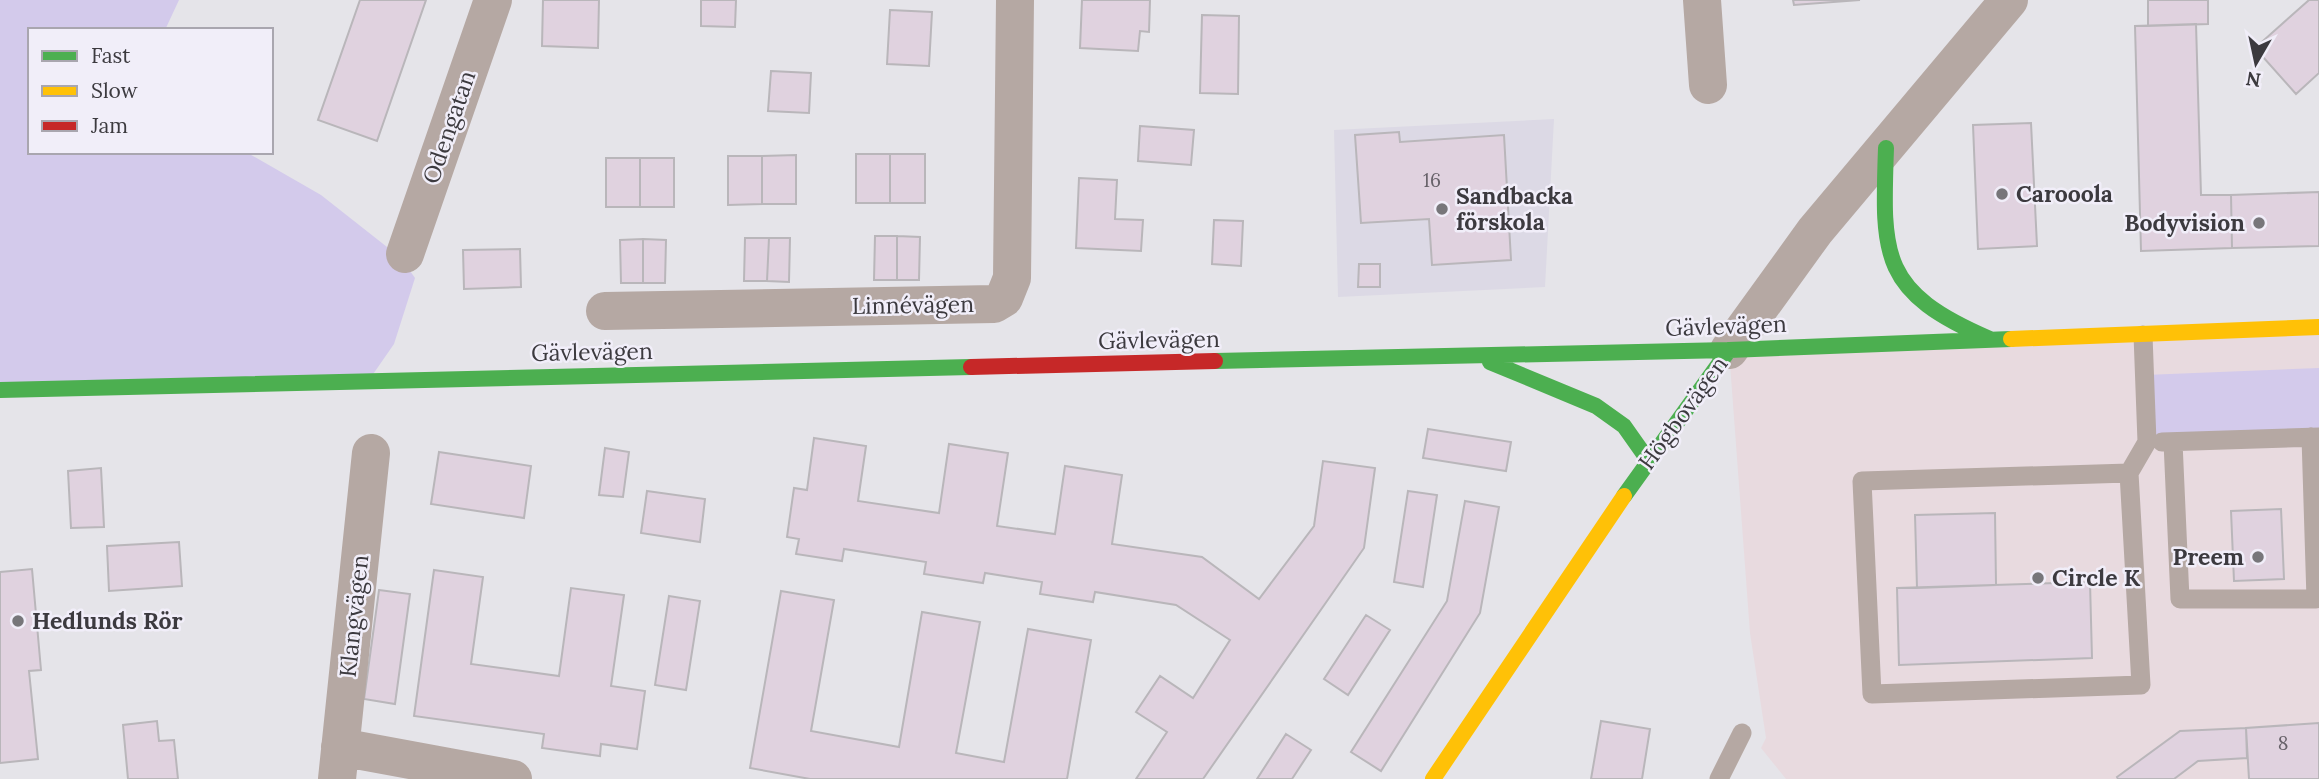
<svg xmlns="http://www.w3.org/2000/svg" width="2319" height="779" font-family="Lora,serif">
<rect width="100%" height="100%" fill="#e5e4e9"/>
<path fill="#e8dadf" d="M2319,326v453h-533l-25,-31 5,-10 -16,-105 -21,-283z"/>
<path fill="#dcd9e5" d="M1554,119l-9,168 -207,10 -4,-167z"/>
<path fill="#d3caeb" d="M0,0h179l-14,30h-135v122h216l75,43 80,63 14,20 -21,66 -25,36 -369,11z
M2319,368v68l-172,6 -2,-67z"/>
<path fill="#e0d2df" stroke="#b9b6ba" stroke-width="2" d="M360,0h66l-49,141 -59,-21z
M543,0h56l-1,48 -56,-2z
M701,0h35l-1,27 -34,-1z
M1082,0h68l-1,32 -9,-1 -2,20 -58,-3z
M1793,0h67l-66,5z
M2148,0h60v24l-60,2z
M2309,0h10v73l-23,21 -41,-46z
M890,10l42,2 -3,54 -42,-2z
M1202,15l37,1 -1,78 -38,-1z
M2196,24l5,171h30l1,53 -91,3 -6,-225z
M771,71l40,2 -2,40 -41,-2z
M2031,123l6,123 -59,3 -5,-124z
M1140,126l54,4 -3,35 -53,-4z
M1399,132l1,10 104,-7 7,125 -79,5 -3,-46 -68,4 -6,-88z
M856,154h34v49h-34z
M890,154h35v49h-35z
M796,155v49h-34v-48z
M728,156h34v48l-34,1z
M606,158h34v49h-34z
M640,158h34v49h-34z
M1079,178l38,2 -2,39 28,1 -2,31 -65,-3z
M2319,192v54l-87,2 -1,-53z
M1214,220l29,1 -2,45 -29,-2z
M875,236h22v44h-23z
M897,236l23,1 -1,43h-22z
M745,238h24l-2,43h-23z
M769,238h21l-1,44 -22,-1z
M643,239l23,1 -1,43h-22z
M643,239v44h-22l-1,-43z
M520,249l1,38 -57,2 -1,-39z
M1359,264h21v23h-22z
M1428,429l83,13 -5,29 -83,-13z
M814,438l52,8 -8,55 81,12 10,-69 59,9 -11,73 58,8 10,-68 57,9 -10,69 90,13 57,42 55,-73 9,-65 52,7 -11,80 -161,231h-67l31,-47 -31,-20 24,-36 33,22 37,-58 -54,-35 -81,-13 -2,10 -53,-8 2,-12 -57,-9 -2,10 -59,-9 2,-12 -82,-13 -2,12 -46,-7 3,-15 -12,-2 7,-49 13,2z
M605,448l24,4 -6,45 -24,-2z
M439,452l92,14 -7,52 -93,-14z
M101,468l3,59 -33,1 -3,-57z
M647,491l58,8 -5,43 -59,-9z
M1408,491l29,4 -14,92 -29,-5z
M1465,501l34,6 -19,106 -99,158 -30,-19 96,-151z
M2281,509l3,70 -50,2 -3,-70z
M1995,513l1,72 -79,3 -2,-73z
M179,542l3,44 -73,5 -2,-45z
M32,569l9,101 -12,1 9,88 -38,4v-191z
M434,570l49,7 -12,87 88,12 12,-88 53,7 -13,91 34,5 -8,58 -36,-5 -1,12 -58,-8 2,-14 -130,-18z
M2090,582l2,76 -193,7 -2,-77z
M379,590l31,4 -15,110 -31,-5z
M781,591l53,9 -23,131 88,16 23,-135 58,10 -24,131 48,9 24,-133 63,11 -24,139h-257l-60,-11z
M669,596l31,5 -14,89 -31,-5z
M1366,615l24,15 -42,65 -24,-16z
M157,721l2,20 15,-1 4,39h-50l-5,-54z
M1601,721l49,8 -8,50h-51z
M2319,723v56h-70l-3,-51z
M2246,728l1,30 -49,3 -24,18h-56l-1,-2 63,-46z
M1286,734l25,16 -19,29h-35z"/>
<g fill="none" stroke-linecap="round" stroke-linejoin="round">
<path stroke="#b5a8a3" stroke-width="19" d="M2162,442l157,-5
M2173,442l7,157h136l-5,-162
M2129,473l12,212 -269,9 -10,-213 267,-8 18,-31 -4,-107
M1719,779l23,-46"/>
<path stroke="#b5a8a3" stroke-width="38" d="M1702,0l6,85
M405,254l88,-254
M605,311l389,-7 10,-6 8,-20 3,-278
M1729,350l86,-119 194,-231
M340,747l173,32
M337,779l34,-326"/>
<path stroke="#4caf50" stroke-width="16" d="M1886,148c-4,110 -5,144 104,191
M1215,361l514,-11 282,-11
M1490,362l106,44 28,20 24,34
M0,390l971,-23
M1624,496l105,-146"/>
<path stroke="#ffc107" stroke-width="16" d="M2011,339l308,-12
M1433,779l191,-283"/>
<path stroke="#c62828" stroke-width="16" d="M971,367l244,-6"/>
</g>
<g fill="#77767a" stroke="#f1eef9" stroke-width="2.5">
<circle cx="2002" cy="194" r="7"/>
<circle cx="1442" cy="209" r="7"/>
<circle cx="2259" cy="223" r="7"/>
<circle cx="2258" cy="557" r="7"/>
<circle cx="2038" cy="578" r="7"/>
<circle cx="18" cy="621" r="7"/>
</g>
<g text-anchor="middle" stroke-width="5" stroke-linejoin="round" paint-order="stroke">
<g font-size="19" fill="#666168">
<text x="1432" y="187">16</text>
<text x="2283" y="750">8</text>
</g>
<g font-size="23" fill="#3c3a3f" stroke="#f1eef9">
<text transform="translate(449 127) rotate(-71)" y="8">Odengatan</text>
<text transform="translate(913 305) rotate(-1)" y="8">Linnévägen</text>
<text transform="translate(1726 326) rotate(-2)" y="8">Gävlevägen</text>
<text transform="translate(1159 340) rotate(-1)" y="8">Gävlevägen</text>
<text transform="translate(592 352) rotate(-1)" y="8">Gävlevägen</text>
<text transform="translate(1683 413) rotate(-54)" y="8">Högbovägen</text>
<text transform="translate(354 616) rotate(-84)" y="8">Klangvägen</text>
</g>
<g font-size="23" font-weight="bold" fill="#3c3a3f" stroke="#f1eef9" text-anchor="start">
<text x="2016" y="202">Carooola</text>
<text x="1456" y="204">Sandbacka<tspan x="1456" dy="26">förskola</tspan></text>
<text x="2245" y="231" text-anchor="end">Bodyvision</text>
<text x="2244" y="565" text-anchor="end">Preem</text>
<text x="2052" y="586">Circle K</text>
<text x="32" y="629">Hedlunds Rör</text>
</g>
</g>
<rect x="28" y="28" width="245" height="126" fill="#f1eef9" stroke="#a9a6af" stroke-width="2"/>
<rect x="42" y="51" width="35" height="10" fill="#4caf50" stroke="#a9a6af" stroke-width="2"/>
<text x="91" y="63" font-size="21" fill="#3c3a3f">Fast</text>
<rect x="42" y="86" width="35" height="10" fill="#ffc107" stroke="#a9a6af" stroke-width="2"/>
<text x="91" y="98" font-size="21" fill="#3c3a3f">Slow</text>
<rect x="42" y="121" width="35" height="10" fill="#c62828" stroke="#a9a6af" stroke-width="2"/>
<text x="91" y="133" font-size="21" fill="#3c3a3f">Jam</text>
<g transform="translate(2256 63) rotate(189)" stroke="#f1eef9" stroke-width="5" paint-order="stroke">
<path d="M0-5L12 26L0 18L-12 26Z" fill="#3c3a3f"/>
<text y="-10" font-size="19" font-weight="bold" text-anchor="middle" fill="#3c3a3f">N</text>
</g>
</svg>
